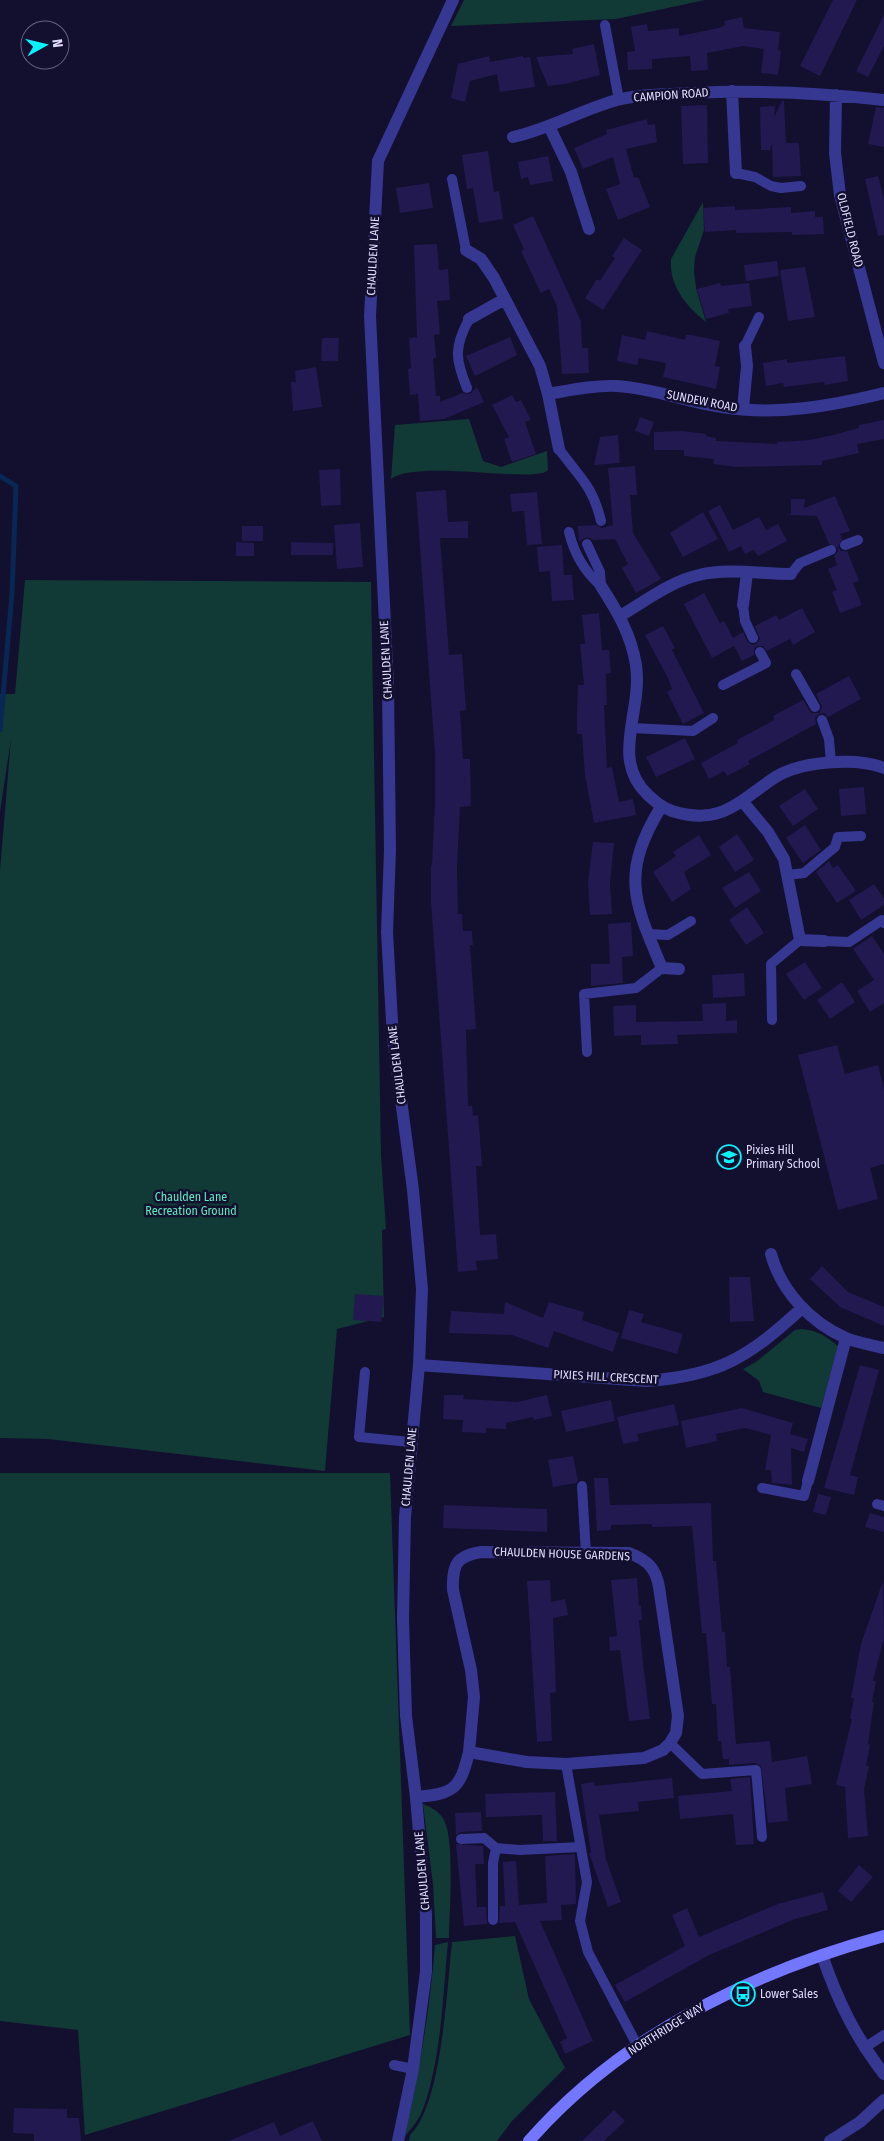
<svg xmlns="http://www.w3.org/2000/svg" width="884" height="2141" font-family="'Fira Sans Condensed',sans-serif">
<rect width="100%" height="100%" fill="#130f2e"/>
<path fill="#113936" d="M464,0h241l-89,19 -165,7z
M703,202l1,28 -9,27 -1,13 2,18 10,34c-20,-16 -37,-36 -35,-63z
M469,419l14,42 18,6 46,-16 1,19c-12,14 -131,-11 -157,9l4,-54z
M25,580l346,2 10,573 5,74 -4,1 2,87 -47,12 -12,142 -277,-32 -48,-1v-568l11,-131 -11,73v-118h15z
M802,1329c15,1 25,8 36,17l-17,62 -58,-16 -4,-11 -16,-12 13,-7 39,-32z
M0,1473h390l20,562 -325,100 -7,-105 -78,-9z
M423,1804c7,3 14,6 19,13 14,17 7,96 7,121h-13l-3,-53z
M515,1936l14,63 36,69 -53,53 -15,20h-88l1,-6c32,-30 37,-148 42,-193z
M448,1942c-5,52 -7,124 -27,172 -4,8 -10,15 -16,22 14,-64 25,-126 30,-191z"/>
<g fill="none" stroke-linecap="round" stroke-linejoin="round">
<path stroke="#082754" stroke-width="5" d="M0,476l16,10 -4,108 -12,136"/>
</g>
<path fill="#221951" d="M833,0h24l-37,76 -20,-10z
M884,15v31l-16,31 -12,-6z
M742,17l2,11 36,4 -2,18 3,1 -3,24 -17,-2 3,-24 -21,-3 -36,7 1,17 -17,1 -1,-15 -38,3v10l-24,1 -1,-18 8,-1 -4,-24 16,-3 1,7 31,-3v8l40,-8 6,-3 -1,-4z
M594,44l6,31 -35,9 -17,2 -12,-29 37,-3 -1,-5z
M489,56l1,6 33,-6v2l7,-1 5,30 -35,5 -3,-18 -27,7 -5,21 -14,-4 7,-34z
M782,101h2l2,42h13l2,33 -28,1 -1,-34 -2,7h-9l-1,-43 15,-1 -1,11z
M707,105l1,58 -25,1 -2,-58z
M876,107l8,1v39l-16,-3z
M647,119l1,6 7,-1 2,18 -31,7 8,29 4,-1 12,30 -32,13 -12,-31 14,-5 -7,-27 -30,12 -9,-21 33,-14 -1,-4z
M488,151l6,41 5,-1 4,28 -24,4 -6,-35 -6,1 -5,-34z
M548,156l5,25 -23,4 -2,-8 -7,2 -3,-17z
M878,176l6,23v36l-6,1 -13,-57z
M429,183l4,25 -33,5 -4,-25z
M735,206v4l56,-3v6l24,-2v6h8l1,17 -32,1v-3l-56,1v-3l-31,2 -2,-24z
M533,216l48,105 1,27h6l1,25 -27,1 -5,-68 -8,-17 -8,4 -20,-42 3,-2 -11,-24z
M624,238l18,12 -39,60 -18,-12 12,-19 3,2 15,-23 -3,-2z
M437,244l2,26 9,-1 2,31 -13,1 3,33 -6,1 2,23h-3l3,38h4v6l22,-9 8,1 7,-7 7,15 -40,17 -24,2 -2,-27 -8,1 -2,-26 3,-1 -2,-30 8,-1 -3,-92z
M777,261l2,15 -33,5 -2,-16z
M805,267l10,50 -27,4 -8,-51z
M720,283l1,3 28,-3 3,23 -24,3 1,4 -23,6 -9,-30z
M647,331l38,9 1,-5h6l28,6 -5,25 5,1 -4,22 -53,-12 3,-14 -27,-5 -2,7 -20,-4 5,-26 23,5z
M510,337l7,18 -42,21 -9,-20z
M322,338h17l-1,23h-17z
M845,356l3,25 -23,4 -1,-3 -40,5 -1,-4 -17,3 -3,-23 24,-4v4z
M316,367l6,40 -29,4 -2,-29h5l-1,-11z
M512,395l4,7 5,-2 10,20 -6,2 11,32 -24,8 -8,-23 5,-2 -17,-32z
M640,417l14,5 -5,14 -14,-5z
M884,420v19l-27,5 2,9 -37,8v4l-86,2 -23,-3 1,-5 -30,-3v-6h-30v-18l28,-1 24,3v2l10,2v3l61,3v-2l33,-2 23,-5 26,-7v-3z
M618,435l2,28 -26,2 6,-28z
M635,466l2,29h-7l3,38 28,46 -25,14 -14,-25 6,-4 -13,-25 -22,1 -6,-3 -8,4 -1,-15 18,-1 6,3 11,-3 -5,-57z
M340,469l1,36 -20,1 -2,-36z
M446,490l2,32 20,-1v17h-28l9,117 13,-1 4,56 -6,1 3,48h7l1,47 -11,1 -3,59 1,48h4l1,17h9l1,14h-3l6,84 -10,1 2,76h4l1,10 5,-1 2,24 2,27h-6l4,69 16,-1 2,25 -22,2 1,9 -19,2 -27,-370v-37h1l3,-64v-47l-19,-262z
M537,492l5,52 -15,1 -3,-34 -12,1 -2,-18z
M835,496l15,35 -10,3 2,5 -4,8 3,4h6l12,30 -6,2 9,22 -22,8 -8,-21 5,-2 -9,-21 9,-4 -3,-9 4,-5 -1,-4 -8,-3 -12,-28 -30,-1 4,-1v-15h14l-1,9z
M720,505l13,25 26,-13 7,13 12,-6 9,17 -29,15 -4,-6 -9,4 -4,-8 -12,6 -21,-41z
M703,512l15,27 -35,18 -13,-24z
M360,523l3,44 -26,2 -3,-44z
M242,526h21v15h-21z
M236,542l18,1v13h-18z
M291,542l42,1v12h-42z
M562,545l2,30h8l2,25 -22,1 -2,-30 -11,1 -2,-25z
M704,593l16,30 4,-2 9,17 10,-6 4,9 5,4 4,-1 4,-5 -5,-13 21,-11 3,5 23,-12 13,24 -22,13 -3,-6 -23,12 -4,-5h-6l-3,3v6l-12,6 -8,-15 -22,12 -28,-54z
M599,613l3,37h7l2,23 -5,1 1,31h-3l3,63 5,-1 7,35 14,-3 3,16 -42,8 -9,-48 -3,-41h-5v-22l1,-27h6l-4,-41h5l-3,-29z
M663,626l12,22 -3,2 32,63 -21,11 -16,-32 5,-3 -4,-11 -23,-43z
M849,676l12,23 -33,18 -4,-4 -5,1 -4,4 1,6 -68,37 2,3 -23,12 -3,-5 -15,8 -8,-16 37,-20 -1,-3 37,-20 -1,-4 30,-16 8,13h8l3,-6 -6,-13z
M685,738l10,21 -39,18 -10,-20z
M864,787l2,27 -25,2 -2,-27z
M805,789l13,20 -25,17 -14,-20z
M805,825l16,25 -18,13 -17,-25z
M737,834l17,26 -19,12 -16,-25z
M699,835l12,20 -27,17 7,17 -19,13 -19,-30 23,-16 -3,-4z
M593,842l21,1 -4,41 2,30 -22,1 -2,-33z
M829,861l4,7 5,-3 18,26 -19,12 -21,-31z
M749,872l12,19 -26,17 -13,-20z
M874,884l10,15v6l-23,15 -12,-20z
M747,907l17,26 -18,12 -17,-25z
M631,922l2,34 -11,1 1,26 -32,3v-22h19l-2,-40z
M872,936l12,18v49l-14,9 -13,-21 17,-11 -21,-31z
M805,962l17,26 -18,12 -18,-26z
M744,973l1,23 -32,2 -1,-23z
M842,982l13,20 -25,17 -13,-19z
M726,1003v18l11,-1v13l-60,2 1,9 -37,1v-10l-27,1 -1,-30 23,-1v17l67,-1 -1,-17z
M837,1045l8,29 33,-9 6,24v75l-14,4 8,31 -40,11 -40,-155z
M822,1266l26,26 36,15v19l-44,-19 -30,-28z
M729,1277h21l4,44 -24,1z
M355,1294l29,2 -3,26 -28,-2z
M505,1302l38,16 6,-16 35,10 -2,8 37,13 -6,19 -59,-21 -6,17 -36,-13 -63,-2 2,-22 53,3z
M629,1310l15,4 -3,8 42,12 -6,20 -56,-16z
M860,1365l19,5 -29,105 8,2 -4,18 -30,-7z
M444,1395h20l-1,4 54,3 30,-7 5,21 -18,4 -1,-3 -27,6v6l-20,-1v5l-24,-1 1,-12 -20,-1z
M611,1400l4,21 -49,11 -5,-21z
M674,1404l5,21 -42,9 2,7 -16,3 -6,-27z
M742,1408l51,15 -3,11 18,5 -4,13 -13,-4 1,37 -20,-2 -1,-13h-6l6,-35 -26,-7 -29,6 1,7 -31,7 -5,-27z
M573,1456l5,25 -2,2 -23,4 -5,-27z
M594,1478h14l2,27 101,-2 2,58h3l6,71h3l2,35h3l6,77 34,-3 2,21 35,-6 5,28 -27,4 3,33 -20,2 -7,-57 -6,-3 -26,2v-6h-6l-2,-18h-3l-2,-37h-4l-6,-71h-4l-10,-107 -40,1v-3l-41,1v5l-14,1z
M818,1494l13,3 -5,18 -13,-3z
M444,1505l103,4v23l-104,-4z
M870,1513l14,4v15l-19,-5z
M637,1578l2,28h2l1,14h-3l4,43 7,56 -21,2 -9,-71 -10,1 -1,-14 8,-1 -6,-56z
M550,1580l1,22 14,-3 3,16 -15,3 3,74 -6,1 2,48 -15,1 -10,-161z
M883,1581l1,57 -11,43h3l-4,21h2l-6,42 2,1 -4,21h3l-5,23 4,47 -20,2 -3,-51 -9,-2 16,-66h-2l4,-21h-3l10,-54z
M750,1777l4,67 -18,1 -3,-31 -53,5 -2,-23 54,-5 -2,-12z
M672,1778l2,20 -36,4 1,9 -40,4 7,44 15,43 -13,5 -19,-54h2l-10,-69 13,-2 1,4z
M555,1792l2,49h-14l-1,-26 -56,2 -1,-23z
M481,1812l1,19 -21,1 -5,3 -1,-22z
M456,1844l27,2 1,18h-9l2,43h9l1,17 -23,2z
M575,1854l1,50 -15,1 1,15 -22,1 53,120 -28,13 -5,-12 7,-4 -52,-116 -16,1 1,-17h5l-2,-44 13,-1 3,44 28,-2 -2,-47z
M859,1865l14,12 -22,25 -13,-11z
M823,1892l5,18 -33,9 -86,36 -84,47 -10,-17 70,-39 -13,-31 15,-7 12,29 79,-33z
M14,2108l53,1v9h12l2,23h-47v-7l-21,-1z
M614,2110l11,11 -21,20h-22z
M313,2121l9,20h-93l45,-19 6,14z"/>
<g fill="none" stroke-linecap="round" stroke-linejoin="round">
<path stroke="#363791" stroke-width="10" d="M605,25l14,75
M736,173l19,4 16,9 10,2 20,-2
M452,179l14,71
M745,346l14,-29
M467,388c-12,-29 -13,-41 2,-69
M559,449c20,28 33,35 42,72
M569,532c5,22 15,39 32,54
M587,544l13,28 1,14
M845,545l13,-5
M791,574l9,-11 31,-13
M743,605l2,16 8,17
M796,674l19,33
M723,685l43,-22 -6,-11
M822,720l7,19 2,24
M632,728l61,3 20,-13
M788,875l16,-2 31,-26 3,-10 23,-1
M648,934l20,1 23,-14
M824,941l25,1 33,-22 2,3
M772,1020l-1,-56 29,-24
M587,1052l-3,-58 52,-6 26,-20
M365,1372l-6,65 51,5
M582,1486l4,68
M762,1488l42,8 4,-15
M877,1504l7,2
M670,1743l32,31 54,-4 6,67
M566,1764l21,118 -7,39 8,31 49,93
M461,1839l23,-1 12,10
M493,1920v-57l3,-15 24,2 60,-3
M864,2048l20,-13
M394,2065l19,4"/>
<path stroke="#363791" stroke-width="12" d="M732,91l4,82
M836,95l-1,58 5,42 44,168
M549,126l22,46 18,57
M513,137c36,-8 68,-27 104,-37 25,-6 51,-6 76,-7 64,-3 127,0 191,7
M466,250l15,9 13,19 46,88 8,28 11,55
M469,319l34,-19
M548,394c23,-4 46,-9 69,-8 36,2 69,16 105,21 55,9 108,-1 162,-14
M743,409l4,-43 -2,-20
M601,586c16,25 30,48 35,79 7,46 -26,93 11,129 9,8 14,13 25,17 48,15 65,-8 102,-33 26,-17 82,-21 110,-10
M743,605l4,-32
M620,616c24,-14 51,-35 79,-41 29,-7 62,-1 92,-1
M743,802l25,30 16,27 16,81 24,1
M661,807c-41,67 -27,95 1,161l17,1
M771,1254c10,37 40,69 75,84 12,5 26,7 38,10
M419,1365l227,16c73,-5 103,-24 156,-73
M808,1481l38,-143
M416,1797c38,-3 44,-8 53,-45l58,10 39,2 78,-6 19,-8 7,-7 6,-10 2,-17 -19,-129c-3,-19 -12,-27 -30,-34l-148,-1c-25,4 -29,13 -28,38l18,80 3,27 -5,55
M822,1955c15,44 33,82 62,119
M398,2141l15,-72 13,-97v-57l-10,-118 -10,-81 -3,-97 2,-102 14,-152 3,-76 -9,-99 -20,-151 -6,-107 3,-82 -2,-165 -18,-369 8,-155 75,-161
M830,2141l30,-19 24,-22"/>
<path stroke="#7376ff" stroke-width="12" d="M529,2141c92,-105 222,-169 355,-205"/>
</g>
<defs>
<g id="school-ring" transform="scale(1.25)"><circle r="9.5" fill="#130f2e" stroke="#08f1ff" stroke-width="1.5"/><path d="M0-5L7-2L0 1L-7-2ZM-4 1L0 2.5L4 1V4Q0 6-4 4Z" fill="#08f1ff"/></g>
<g id="bus-ring" transform="scale(1.25)"><circle r="9.5" fill="#130f2e" stroke="#08f1ff" stroke-width="1.5"/><path d="M-5-6H5V4H4V6H2V4H-2V6H-4V4H-5ZM-3.5-4V0h7V-4ZM-3.5 1.2v1.5H-2V1.2ZM2 1.2v1.5H3.5V1.2Z" fill="#08f1ff"/></g>
</defs>
<g fill-rule="evenodd">
<use href="#school-ring" x="729" y="1157"/>
<use href="#bus-ring" x="743" y="1994"/>
</g>
<g text-anchor="middle" stroke-width="5" stroke-linejoin="round" paint-order="stroke">
<g font-size="12" fill="#dfdcff" stroke="#130f2e">
<text transform="translate(671 95) rotate(-4)" y="4">CAMPION ROAD</text>
<text transform="translate(850 230) rotate(76)" y="4">OLDFIELD ROAD</text>
<text transform="translate(373 256) rotate(-87)" y="4">CHAULDEN LANE</text>
<text transform="translate(702 401) rotate(11)" y="4">SUNDEW ROAD</text>
<text transform="translate(386 660) rotate(-93)" y="4">CHAULDEN LANE</text>
<text transform="translate(397 1065) rotate(-97)" y="4">CHAULDEN LANE</text>
<text transform="translate(606 1377) rotate(3)" y="4">PIXIES HILL CRESCENT</text>
<text transform="translate(409 1467) rotate(-85)" y="4">CHAULDEN LANE</text>
<text transform="translate(562 1554) rotate(2)" y="4">CHAULDEN HOUSE GARDENS</text>
<text transform="translate(422 1871) rotate(-95)" y="4">CHAULDEN LANE</text>
<text transform="translate(666 2029) rotate(-32)" y="4">NORTHRIDGE WAY</text>
</g>
<g font-size="12" fill="#dfdcff" stroke="#130f2e" text-anchor="start">
<text x="746" y="1154">Pixies Hill<tspan x="746" dy="14">Primary School</tspan></text>
<text x="760" y="1998">Lower Sales</text>
</g>
<g font-size="12" fill="#5cecc1" stroke="#130f2e">
<text x="191" y="1201">Chaulden Lane<tspan x="191" dy="14">Recreation Ground</tspan></text>
</g>
</g>
<g transform="translate(45 45) rotate(82)"><circle r="24" fill="#130f2e" stroke="#656182"/>
<path d="M0-4L9 19L0 12L-9 19Z" fill="#08f1ff"/>
<text y="-8" font-size="14" font-weight="bold" text-anchor="middle" fill="#dfdcff">N</text>
</g>
</svg>
